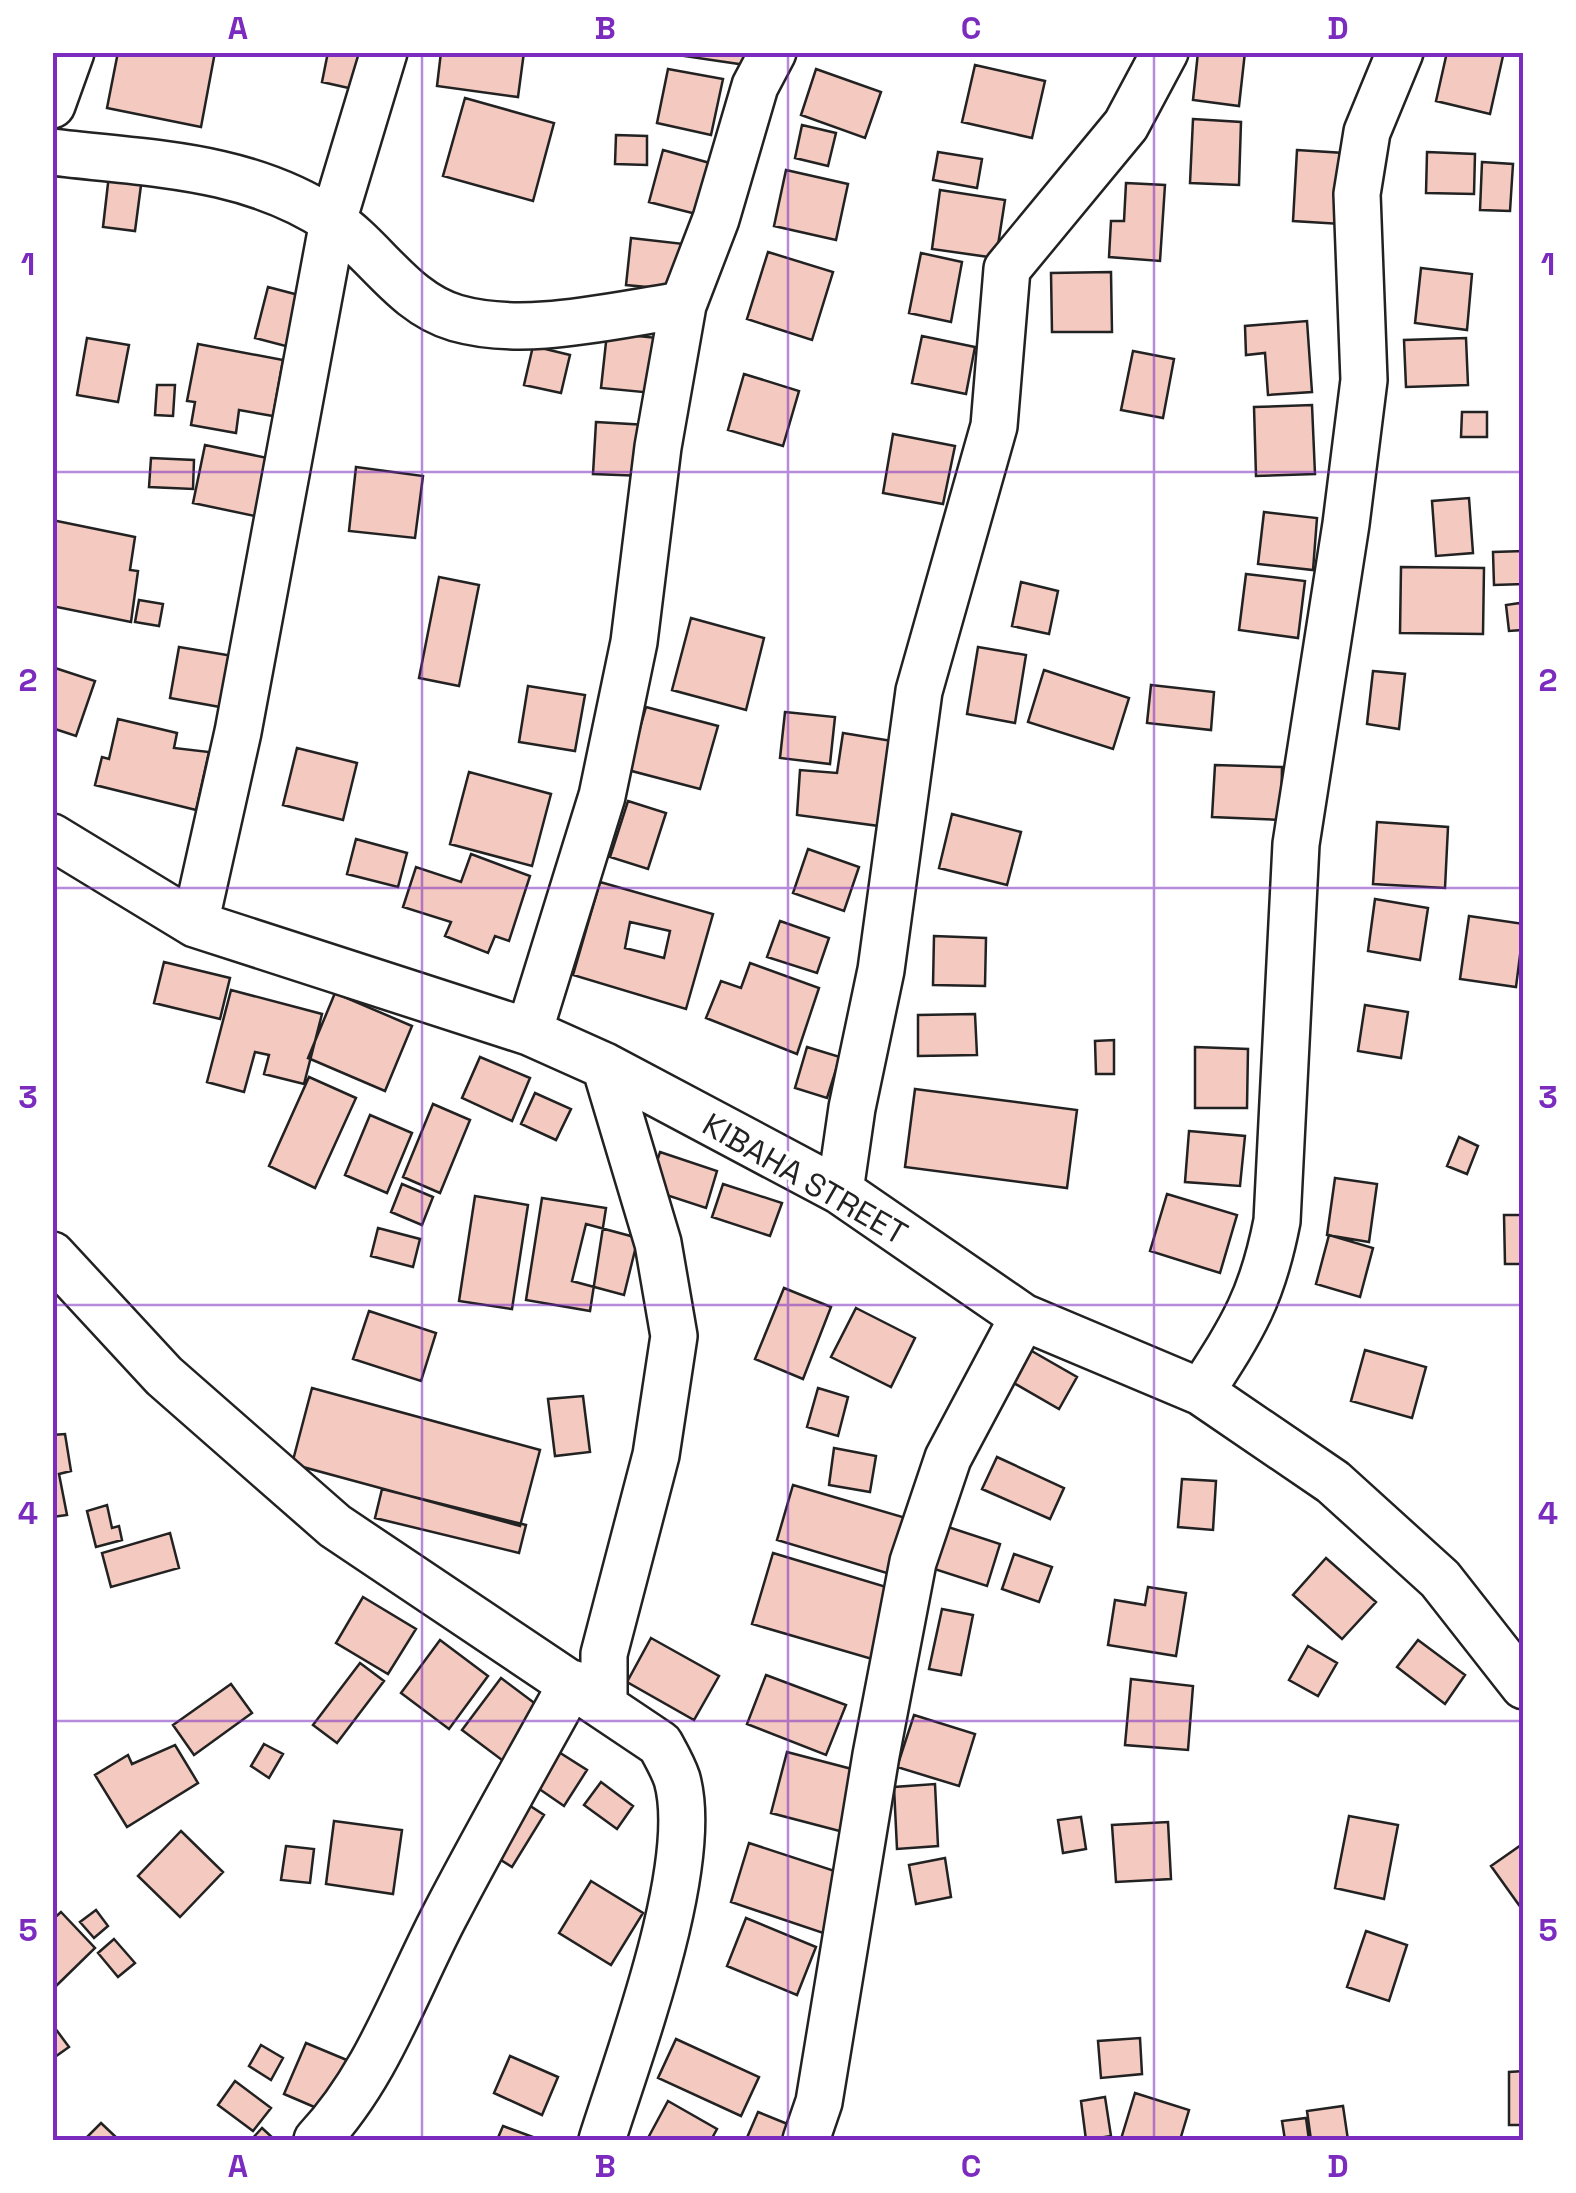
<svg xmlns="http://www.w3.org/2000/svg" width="1576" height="2193" font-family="'Space Grotesk',sans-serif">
<rect width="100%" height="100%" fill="#fff"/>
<path fill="#f3c9c0" stroke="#222" stroke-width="2.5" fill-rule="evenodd" d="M118,52h97l-14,75 -94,-19z
M328,52h42l-8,39 -40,-9z
M441,52h83l-6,45 -81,-11z
M684,52h64l-2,13 -62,-9z
M1198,52h47l-6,54 -46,-6z
M1447,52l56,4 -13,58 -54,-13z
M975,65l70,16 -13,57 -70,-16z
M668,69l55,10 -12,56 -54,-12z
M816,69l65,23 -16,46 -64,-23z
M465,98l89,25 -21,78 -90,-25z
M1193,119l48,3 -2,63 -49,-2z
M802,125l34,8 -8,33 -33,-8z
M616,135l31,1v29l-32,-1z
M663,150l54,15 -13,51 -55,-14z
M1297,150l47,3 -3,71 -48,-3z
M938,152l44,7 -5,29 -44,-8z
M1427,152l48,2 -1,40 -48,-1z
M1482,162l31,2 -3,47 -30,-1z
M110,166l33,4 -8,61 -32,-4z
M786,170l62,14 -12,56 -62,-14z
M1126,183l39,2 -5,76 -51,-4 2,-36h13z
M940,190l65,10 -9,58 -64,-9z
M631,238l53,6 -5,46 -53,-5z
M768,252l65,20 -21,68 -65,-21z
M921,253l41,9 -11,60 -42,-9z
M1421,268l51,6 -5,56 -52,-7z
M1111,272l1,60h-60l-1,-59z
M268,287l42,11 -13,51 -42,-11z
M1307,321l5,71 -44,3 -3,-42 -19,2 -1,-29z
M607,333l61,6 -5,55 -62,-6z
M922,336l53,11 -9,47 -54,-11z
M87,338l42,7 -11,57 -41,-7z
M1466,338l2,47 -62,2 -2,-47z
M198,344l85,16 -10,56 -34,-6 -3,23 -45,-8 4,-23 -8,-1z
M533,346l37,9 -9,38 -37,-8z
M1133,351l41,8 -11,59 -42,-8z
M744,374l55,17 -16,55 -55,-16z
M157,385h18l-2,31 -18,-1z
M1312,405l3,69 -59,2 -2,-69z
M1462,412h25v25h-26z
M596,422l51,3 -3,51 -51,-2z
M893,434l62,12 -12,58 -60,-11z
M205,445l72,15 -13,58 -71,-15z
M151,458l43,2 -1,29 -44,-2z
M356,467l67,9 -8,62 -66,-7z
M1469,498l4,55 -37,3 -4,-55z
M1264,512l53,6 -4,52 -55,-6z
M52,520l83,17 -5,33 8,1 -7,51 -79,-16z
M1524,551v33l-30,1 -1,-33z
M1401,567l83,1 -1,66 -83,-1z
M1246,574l59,7 -7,57 -59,-8z
M439,577l40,8 -20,101 -40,-8z
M1021,582l37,9 -9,43 -37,-8z
M139,600l24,4 -4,22 -24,-4z
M1520,603l2,27 -13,1 -3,-26z
M691,618l73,20 -18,72 -74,-20z
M179,647l60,10 -8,52 -61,-11z
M978,647l48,8 -11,68 -48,-9z
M52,667l43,14 -19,55 -24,-8z
M1044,670l85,28 -16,51 -85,-27z
M1373,671l32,3 -6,55 -32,-5z
M1151,685l63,7 -3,38 -64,-7z
M528,686l57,9 -10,56 -56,-9z
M646,707l72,19 -18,63 -72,-19z
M785,712l50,5 -5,47 -50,-6z
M118,719l59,14 -3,15 35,4 -13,58 -101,-25 7,-28 7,2z
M843,733l49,8 -13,85 -82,-11 3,-45 37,3z
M297,748l60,15 -14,57 -60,-15z
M1215,765l67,2 -1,53 -69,-3z
M469,772l82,22 -19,72 -82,-22z
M628,801l38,12 -18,56 -38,-12z
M952,814l69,18 -14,53 -68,-17z
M1377,822l71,5 -3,61 -72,-4z
M356,839l51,14 -9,34 -51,-13z
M808,849l51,18 -15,44 -51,-18z
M471,854l59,22 -21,65 -14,-5 -7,17 -43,-17 6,-14 -48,-15 13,-40 45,15z
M600,882l113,32 -27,95 -113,-34zM630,922l40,9 -6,27 -39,-10z
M1375,899l53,9 -8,52 -52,-9z
M1469,916l55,8 -8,63 -56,-8z
M780,921l49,17 -12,35 -50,-16z
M934,936l52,2 -1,48 -52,-1z
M164,962l66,16 -10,41 -66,-16z
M750,963l69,25 -22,66 -91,-36 15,-37 20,7z
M231,990l91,24 -18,70 -40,-10 5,-19 -14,-3 -11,40 -37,-10z
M335,993l77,33 -27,65 -77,-33z
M1365,1005l43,7 -7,46 -43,-7z
M975,1014l2,41 -59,1v-41z
M1114,1040v34h-18l-1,-33z
M807,1047l33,10 -13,41 -32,-10z
M1195,1047l53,2 -1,59h-52z
M480,1057l50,21 -18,43 -50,-23z
M309,1077l47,21 -41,90 -46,-22z
M915,1089l162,21 -10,78 -162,-21z
M535,1093l36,16 -15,31 -35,-16z
M433,1104l37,16 -30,73 -37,-16z
M370,1115l42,18 -25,60 -42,-18z
M1189,1131l56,5 -5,50 -55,-4z
M1459,1137l19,9 -11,28 -20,-8z
M660,1152l57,19 -11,37 -58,-19z
M1335,1178l42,6 -8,58 -42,-7z
M402,1184l31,13 -11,28 -31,-13z
M723,1184l59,19 -12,33 -58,-19z
M1167,1194l70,21 -17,58 -70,-22z
M475,1196l53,9 -16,104 -53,-8z
M542,1198l64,10 -16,103 -64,-11z
M1504,1215h20v49h-19z
M586,1224l52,14 -14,57 -52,-14z
M378,1228l42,11 -7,28 -42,-11z
M1329,1235l44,13 -13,49 -44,-13z
M784,1288l47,19 -28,72 -48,-20z
M856,1308l59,30 -24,49 -60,-30z
M369,1311l67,22 -15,48 -68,-22z
M1023,1346l54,31 -18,32 -54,-31z
M1365,1350l61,17 -14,51 -61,-17z
M312,1388l228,62 -20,76 -228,-62z
M818,1388l30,9 -10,39 -31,-9z
M583,1396l7,56 -35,4 -7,-57z
M65,1434l6,37 -12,3 8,41 -15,2v-82z
M834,1448l42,8 -6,36 -41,-7z
M997,1457l67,31 -14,31 -68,-30z
M1182,1479l34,2 -3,49 -35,-3z
M793,1485l113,33 -16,56 -113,-34z
M382,1489l144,36 -7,28 -144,-35z
M107,1505l5,23 7,-2 3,14 -26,7 -9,-36z
M936,1523l64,21 -13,42 -65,-21z
M170,1533l9,35 -68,19 -9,-34z
M773,1553l120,36 -21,70 -120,-35z
M1014,1554l38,13 -13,35 -37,-13z
M1326,1558l50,44 -34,37 -49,-44z
M1148,1587l38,6 -10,63 -68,-11 7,-45 30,5z
M363,1597l53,32 -28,45 -52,-31z
M942,1609l31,6 -12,60 -32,-6z
M651,1638l68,38 -25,44 -67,-38z
M440,1640l48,36 -39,53 -48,-36z
M1418,1640l47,35 -20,29 -48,-37z
M1308,1646l29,17 -19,33 -29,-16z
M360,1663l24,18 -47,62 -24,-18z
M766,1675l80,30 -20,50 -79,-31z
M501,1678l48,36 -39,52 -48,-36z
M1131,1679l62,7 -5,64 -63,-5z
M231,1684l21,29 -58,42 -21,-30z
M914,1715l61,19 -16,52 -62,-19z
M264,1744l19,10 -14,24 -18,-12z
M175,1745l23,38 -71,44 -32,-52 33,-20 4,9z
M554,1749l33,21 -23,36 -32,-22z
M787,1752l80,21 -16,61 -80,-21z
M601,1782l32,24 -16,23 -33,-24z
M935,1784l3,62 -41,3 -3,-62z
M515,1796l29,19 -32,52 -30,-19z
M1349,1816l49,9 -14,74 -49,-11z
M1081,1817l5,32 -23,4 -5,-33z
M334,1821l68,9 -9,64 -67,-10z
M1168,1822l3,57 -55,3 -4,-57z
M181,1831l42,41 -43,45 -42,-41z
M749,1843l101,33 -18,60 -101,-34z
M1524,1843v69l-33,-46z
M286,1846l28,3 -4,34 -29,-3z
M945,1858l6,39 -35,7 -7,-39z
M591,1881l52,32 -32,52 -52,-32z
M96,1910l12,16 -14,12 -14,-16z
M61,1912l34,36 -41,40 -2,-68z
M746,1918l70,29 -19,48 -70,-29z
M1366,1931l41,14 -18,56 -42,-14z
M114,1939l21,24 -17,14 -20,-24z
M52,2024l17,23 -17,12z
M1140,2038l2,36 -41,4 -3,-37z
M676,2039l83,38 -18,39 -83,-38z
M306,2043l48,20 -21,52 -49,-21z
M261,2045l22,13 -12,22 -22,-14z
M510,2056l48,21 -16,38 -48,-22z
M1524,2071v54h-15v-53z
M235,2081l36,27 -18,23 -35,-26z
M1135,2093l54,17 -9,30 -59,-1z
M1105,2097l6,39 -25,4 -5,-39z
M668,2101l49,28 -6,11 -63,-2z
M1343,2106l5,34h-37l-4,-29z
M758,2112l32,13 -7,15h-37z
M1306,2118l3,22h-24l-3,-19z
M101,2123l18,17h-35z
M503,2126l38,14h-44z
M262,2128l13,12h-24z"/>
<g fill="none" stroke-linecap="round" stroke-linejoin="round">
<g stroke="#222" stroke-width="50">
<path id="minor" d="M52,105l19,-53
M52,152c98,12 194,12 279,68 44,29 72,83 125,98 70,20 156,-3 227,-13
M52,837l143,87 334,108 76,34 235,125 183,126 178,75 132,90 107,97 84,107
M195,924l43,-192 95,-511 51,-169
M529,1032l73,-236 32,-154 24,-195 25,-142 33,-86 39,-133 18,-34
M840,1191l12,-83 29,-138 38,-279 75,-265 13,-157 119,-144 39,-73
M52,1255l112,121 171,150 325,218c6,11 13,23 17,35 24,86 -48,275 -75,361
M1201,1392c42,-65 61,-94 76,-171l19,-377 50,-320 18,-144 -7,-186 10,-62 33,-80
M604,1706v-52l52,-199 18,-119 -16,-93 -53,-177
M317,2140c60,-64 87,-146 127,-223 41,-79 85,-156 128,-234
M806,2140l13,-38 57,-347 37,-193 35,-104 75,-141"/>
</g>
<use href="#minor" stroke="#fff" stroke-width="45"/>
</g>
<path fill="none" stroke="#7b2cbf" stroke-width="2.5" stroke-opacity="0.55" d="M422,52v2088M788,52v2088M1154,52v2088M52,472h1472M52,888h1472M52,1305h1472M52,1721h1472"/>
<g text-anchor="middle" stroke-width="8" stroke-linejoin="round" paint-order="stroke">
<g font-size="32" fill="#222" stroke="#fff">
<text transform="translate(805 1179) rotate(30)" y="11">KIBAHA STREET</text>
</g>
</g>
<rect width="1576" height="2193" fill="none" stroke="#ffffff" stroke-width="110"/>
<rect x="55" y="55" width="1466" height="2083" fill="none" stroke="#7b2cbf" stroke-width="4"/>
<g font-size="32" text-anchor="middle" font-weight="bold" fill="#7b2cbf">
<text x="238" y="39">A</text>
<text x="605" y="39">B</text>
<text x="971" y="39">C</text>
<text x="1338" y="39">D</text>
<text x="28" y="275">1</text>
<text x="1548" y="275">1</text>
<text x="28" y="691">2</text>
<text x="1548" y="691">2</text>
<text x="28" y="1108">3</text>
<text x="1548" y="1108">3</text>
<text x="28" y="1524">4</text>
<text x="1548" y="1524">4</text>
<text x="28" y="1941">5</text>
<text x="1548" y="1941">5</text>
<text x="238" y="2177">A</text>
<text x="605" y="2177">B</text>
<text x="971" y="2177">C</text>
<text x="1338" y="2177">D</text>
</g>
</svg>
